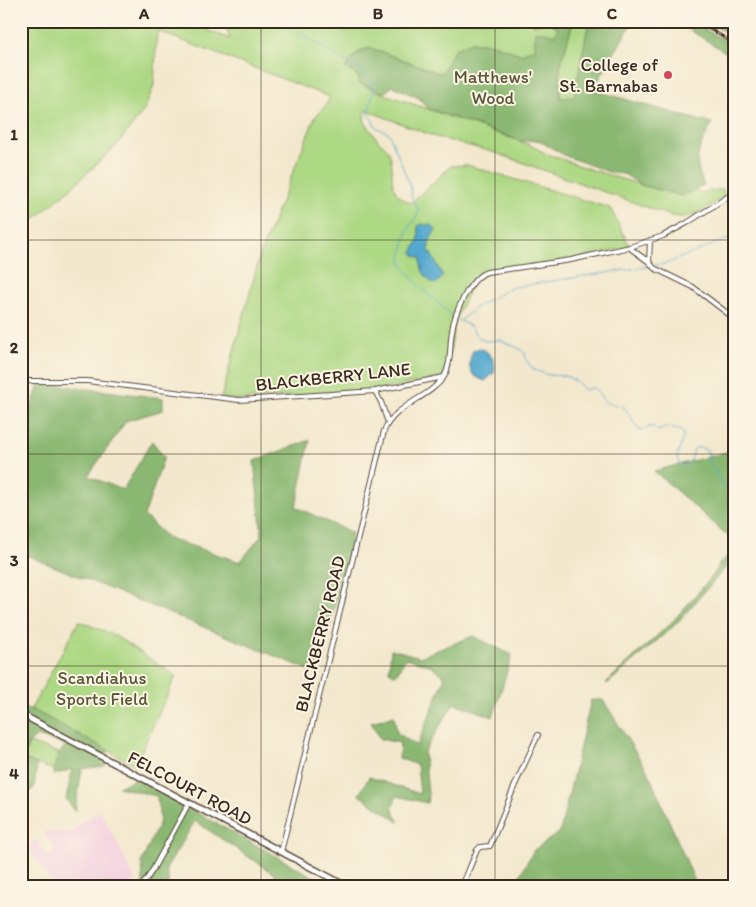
<svg xmlns="http://www.w3.org/2000/svg" width="756" height="907" font-family="Itim,sans-serif">
<rect width="100%" height="100%" fill="#fcf5e5"/>
<filter id="ink" filterUnits="userSpaceOnUse"><feTurbulence type="fractalNoise" baseFrequency=".02" numOctaves="2"/><feDisplacementMap in="SourceGraphic" scale="10" xChannelSelector="R" yChannelSelector="G"/><feConvolveMatrix kernelMatrix="1 2 1 2 8 2 1 2 1" color-interpolation-filters="sRGB"/></filter>
<filter id="wash" filterUnits="userSpaceOnUse"><feTurbulence type="fractalNoise" baseFrequency=".0096" numOctaves="4" result="noise"/><feDisplacementMap in="SourceGraphic" scale="20" xChannelSelector="R" yChannelSelector="G"/><feGaussianBlur stdDeviation="1.12" result="paint"/><feColorMatrix in="noise" values="0 0 0 0 0 0 0 0 0 0 0 0 0 0 0 0 0 1.4 0 .05"/><feComposite in="paint" operator="in"/></filter>
<g filter="url(#wash)">
<rect width="100%" height="100%" fill="#f3e8cd"/>
<path fill="#f3cfe0" d="M100,811l27,51 9,22 -5,2h-77l-25,-39 7,-8 11,17 8,-5 -11,-18 4,-2 23,2 8,-9z"/>
<path fill="#add884" stroke="#748151" d="M21,21h163l46,18 -6,-18h309v4c10,-2 17,-4 25,3l-3,7 -11,-3 -9,17 -15,5 -27,-10 -22,-2 -29,32 -71,-26 -10,2 -8,7 6,20 -1,5 15,8 155,54 17,9 44,16 52,16 41,11 14,-7 4,4 23,-4 1,8c-18,11 -32,24 -53,19l-175,-63 -60,-16 -70,-27 -2,10c5,7 9,14 14,20 3,4 9,7 11,12 8,20 -6,40 22,51l40,-37 16,-1 143,43 20,39 -59,13 -84,12 -14,10 -18,38 -5,33 -6,24 -69,14 -136,9 -18,-2 40,-146 54,-135 11,-12 4,-8 -173,-66 -3,54 -9,24 -28,36 -50,47 -46,38z
M573,21h16l-15,76 -14,1v-31z
M79,621l35,14 62,41 -41,89 -104,-56z
M29,743l30,10 -5,17 -31,-11z"/>
<path fill="#8ab872" stroke="#627148" d="M533,21h40l-13,46v31l14,-1 15,-76h44l-40,69 105,30 14,3c-12,25 -21,34 -8,62l-22,11 -41,-11 -17,-11 -12,-1 -46,-17 -28,-16 -17,1 -92,-32 -10,-11 -26,-12 -9,7 -26,-11 1,-5 -14,-9c8,-11 13,-18 26,-20l70,26 14,-25 16,-7 22,2 27,10 15,-5v-18l9,1 11,3 3,-7c-7,-8 -15,-5 -25,-3z
M675,21h17l6,4 -1,1 2,2 2,-1 34,19v12z
M705,21h30v16z
M40,383l123,15v12l-37,11 -38,55 35,14 29,-49 12,16 -20,59 24,22 72,24 22,-27 -8,-74 56,-21 -14,67 56,26 -4,23 -31,117 -296,-120v-119z
M735,450v92l-81,-71z
M733,552l2,5 -59,67 -69,60 -1,-1 67,-62 42,-48 5,-10z
M473,636l39,19 -19,62 -39,-14 -30,49 4,42 -1,9 -30,-7 -5,12 7,14 -40,-27 10,-18 51,17 -3,-29 -18,-7 1,-15 -20,-4 -9,-17 23,-6 3,17 20,13 28,-69 -13,-11 -26,-8 -10,17 -7,-4 2,-22 29,8z
M591,700h12l45,72 49,114h-183l20,-36 26,-18z
M21,707l10,2 77,41 -3,16 -23,3 -7,42 -9,-12 6,-30 -18,6c-1,-12 5,-22 12,-30l-29,-9 -8,7 -6,15 14,6 -3,24 -13,9z
M136,779l194,107h-38l-97,-65 -29,48 3,16 -26,1 -1,-25 18,-40 -3,-25 -39,-9z"/>
<path fill="#53a8cf" stroke="#476976" d="M422,224l11,2 3,3 -7,13v8l14,26 -6,7 -3,1c-10,-7 -14,-15 -13,-27h-4l-5,-4 7,-15 -1,-12z
M480,348c10,3 17,14 14,25l-9,8c-17,-6 -18,-15 -12,-31z"/>
<g fill="none" stroke-linecap="round" stroke-linejoin="round">
<path stroke="#53a8cf" stroke-width="1" d="M279,21l83,50 13,15 -7,27 9,15 12,5 22,55 1,11 7,11c-1,7 -8,13 -11,20 -1,2 -7,28 -7,30 3,15 40,46 52,56
M655,265l10,-1 70,-28
M456,319l14,7 7,10 8,5 15,-1 20,9 4,3 4,11 6,7 15,5 16,1 11,5 9,9 6,-2 5,1c12,20 10,12 28,18l15,23h3l11,-4 5,5 10,-4 13,4 3,4 -7,22 2,7 6,2c10,-5 5,-12 11,-19l6,1 6,3 1,11 17,27h4l5,-9
M461,320l18,-15 34,-18 138,-21"/>
</g>
</g>
<g filter="url(#ink)">
<g fill="none" stroke-linecap="round" stroke-linejoin="round">
<g stroke="#574638" stroke-width="6">
<path id="street" d="M630,248l19,14 5,6 39,19 42,32
M649,262l1,-22
M21,381h66l152,19 136,-9 69,-14c8,-15 5,-29 8,-46 2,-17 18,-54 35,-59l84,-12 59,-13 33,-11 24,-13 48,-31
M375,391l6,11 7,21
M281,852l103,-421c10,-26 44,-32 60,-54
M142,886l10,-15 37,-68
M462,886l15,-36 3,-3 10,-1 25,-61 23,-50"/>
</g>
<g stroke="#574638" stroke-width="8">
<path id="secondary" d="M21,714l325,172"/>
</g>
<use href="#street" stroke="#fff" stroke-width="4"/>
<use href="#secondary" stroke="#fff" stroke-width="5"/>
<g stroke="#3b2a1e" stroke-width="3">
<path id="rail" d="M696,21l39,23"/>
</g>
<use href="#rail" stroke="#fcf5e5" stroke-width="1" stroke-dasharray="4" stroke-linecap="butt"/>
</g>
</g>
<path fill="none" stroke="#3b2a1e" stroke-width="1" stroke-opacity="0.55" d="M261,21v865M495,21v865M21,240h714M21,454h714M21,666h714"/>
<circle fill="#d1495b" stroke="#fcf5e5" stroke-width="2" cx="668" cy="75" r="5"/>
<g text-anchor="middle" stroke-width="4" stroke-linejoin="round" paint-order="stroke">
<g font-size="18" fill="#3b2a1e" stroke="#fcf5e5" text-anchor="end">
<text x="658" y="71">College of<tspan x="658" dy="21">St. Barnabas</tspan></text>
</g>
<g font-size="18" fill="#585638" stroke="#fcf5e5">
<text x="493" y="83">Matthews'<tspan x="493" dy="21">Wood</tspan></text>
<text x="102" y="684">Scandiahus<tspan x="102" dy="21">Sports Field</tspan></text>
</g>
<g font-size="18" fill="#3b2a1e" stroke="#fcf5e5">
<text transform="translate(333 377) rotate(-6)" y="6">BLACKBERRY LANE</text>
<text transform="translate(320 634) rotate(-76)" y="6">BLACKBERRY ROAD</text>
<text transform="translate(190 788) rotate(28)" y="6">FELCOURT ROAD</text>
</g>
</g>
<rect width="756" height="907" fill="none" stroke="#fcf5e5" stroke-width="55"/>
<rect x="28" y="28" width="700" height="852" fill="none" stroke="#3b2a1e" stroke-width="2"/>
<g font-size="16" text-anchor="middle" font-weight="bold" fill="#3b2a1e">
<text x="144" y="19">A</text>
<text x="378" y="19">B</text>
<text x="612" y="19">C</text>
<text x="14" y="140">1</text>
<text x="14" y="353">2</text>
<text x="14" y="566">3</text>
<text x="14" y="779">4</text>
</g>
</svg>
